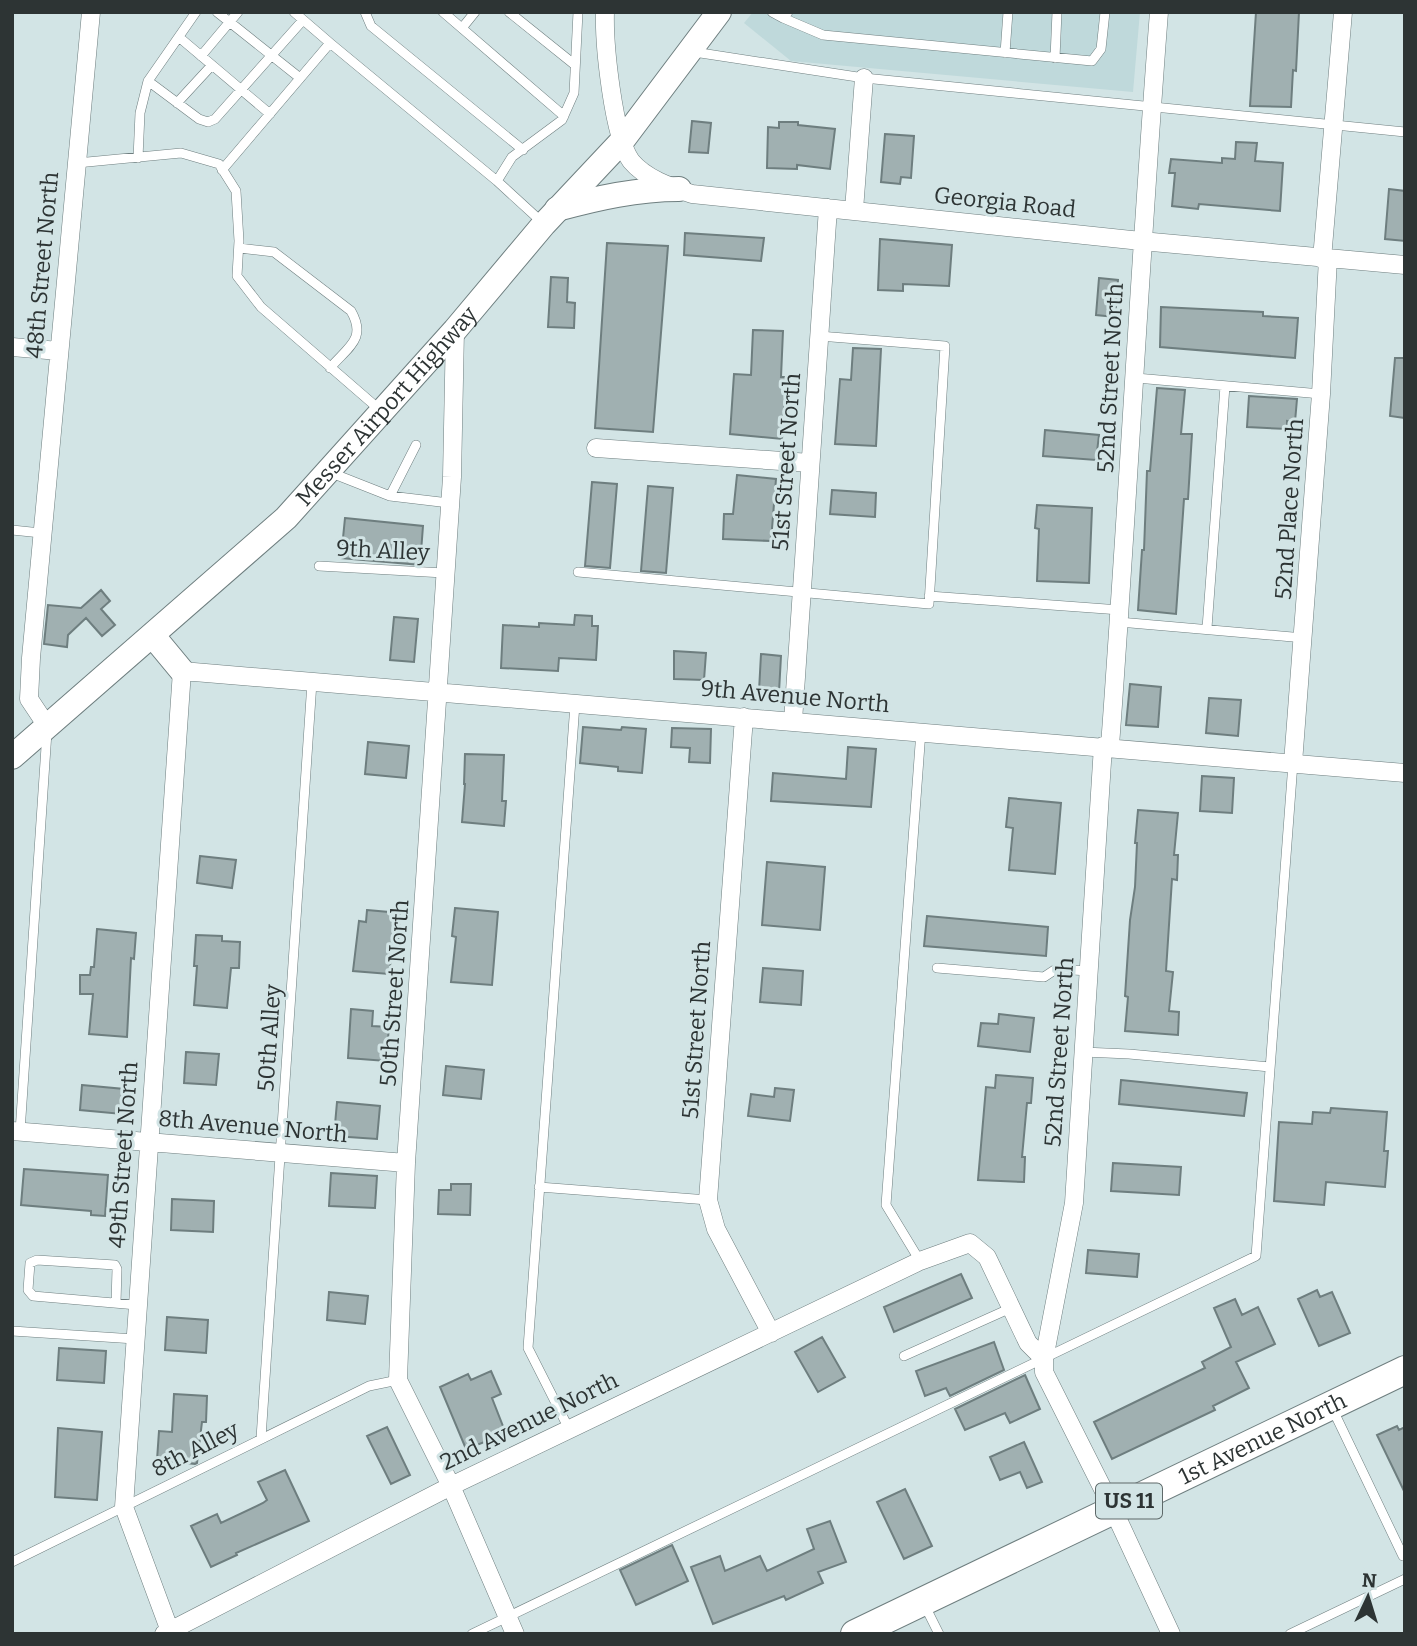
<svg xmlns="http://www.w3.org/2000/svg" width="1417" height="1646" font-family="Bitter,serif">
<rect width="100%" height="100%" fill="#d2e4e5"/>
<path fill="#bfd9db" d="M753,12h387l-7,80 -342,-31 -47,-38z"/>
<path fill="#a0b0b1" stroke="#6e7e7f" stroke-width="2" d="M1256,12h43l-3,59 -3,-1 -2,37 -41,-1z
M692,121l19,2 -3,30 -19,-1z
M779,122h19v3l37,4 -5,40 -33,-4v4l-30,-1 1,-41 11,1z
M885,134l29,2 -3,42 -10,-1 -1,7 -19,-2z
M1236,142l21,1 -2,18 28,2 -3,48 -81,-7 -1,5 -26,-3 3,-33h-6l2,-14 51,4v-5l13,1z
M1389,189l16,2v50l-20,-2z
M685,233l79,5 -3,23 -77,-6z
M880,239l72,6 -3,41 -46,-2v7l-25,-1z
M607,243l61,3 -15,186 -58,-4z
M551,277l17,1 -1,24 8,1 -1,25 -26,-1z
M1099,278l19,2 -3,37 -19,-2z
M1161,307l102,5v4l35,2 -3,40 -135,-11z
M753,330l30,1 -2,46h5l-4,62 -52,-5 4,-60 17,1z
M853,348l28,1 -5,97 -41,-2 5,-65 11,1z
M1395,358h10v60l-15,-2z
M1157,388l28,2 -4,44h11l-4,65h-4l-8,115 -38,-4 4,-60h2l3,-79h3z
M1249,396l48,3 -2,23 -8,-1v8l-40,-2z
M1045,430l54,5 -3,25 -53,-4z
M737,475l39,4 -5,62 -48,-2 1,-25h9z
M592,482l25,2 -7,84 -25,-2z
M648,486l25,2 -7,85 -25,-2z
M832,490l44,3 -1,24 -45,-3z
M1037,505l55,3 -3,75 -52,-2 2,-52 -4,-1z
M345,518l78,8 -3,39 -79,-7z
M101,590l9,11 -9,8 14,16 -13,11 -16,-18 -18,17 -1,12 -23,-3 4,-39 33,3z
M575,615l17,1v10h6l-2,34 -37,-2 -1,13 -57,-3 2,-43 36,2v-4l35,2z
M394,617l24,2 -4,43 -24,-2z
M674,651l32,2 -2,27 -30,-1z
M761,654l20,2 -2,36 -20,-1z
M1130,684l31,3 -3,40 -32,-2z
M1209,698l32,2 -3,36 -32,-3z
M583,727l38,3 1,-3 24,2 -4,44 -24,-2v-4l-38,-4z
M672,728l39,1 -1,34 -21,-1 1,-14 -19,-1z
M368,742l41,4 -3,32 -41,-4z
M848,747l28,2 -5,58 -100,-6 2,-28 73,6z
M465,754l39,1 -2,46h4l-2,25 -42,-4 3,-38h-1z
M1202,776l32,2 -2,35 -32,-2z
M1009,798l52,5 -6,71 -46,-4 4,-42 -7,-1z
M1138,810l40,3 -4,42h4l-1,25 -5,-1 -6,92 7,1 -4,39 10,1 -1,23 -53,-4 3,-34 -3,-1 5,-76 5,-33 2,-44h-2z
M200,856l36,4 -4,28 -35,-5z
M767,862l58,5 -5,63 -58,-5z
M455,908l43,4 -6,73 -41,-3 5,-45 -4,-1z
M367,910l33,3 -2,29h-5l-4,32 -36,-3 6,-50 7,1z
M927,916l121,11 -2,29 -122,-10z
M97,929l39,4 -2,26 -3,-1 -4,79 -38,-3 4,-40h-13v-19h10l1,-8h3z
M196,935l26,1v5l18,1 -1,26h-8l-4,40 -33,-3 3,-39h-3z
M763,968l40,3 -2,34 -41,-3z
M351,1009l22,2 -1,15 17,1 -3,34 -38,-3z
M999,1014l35,4 -4,34 -52,-6 3,-23 17,1z
M186,1052l33,2 -3,31 -32,-2z
M446,1066l38,4 -3,29 -38,-4z
M996,1075l37,3 -2,25h-4l-5,54h3l-1,25 -46,-2 8,-93 9,1z
M1121,1080l126,13 -3,23 -125,-12z
M82,1085l42,4 -2,25 -42,-4z
M775,1088l19,2 -4,31 -42,-5 3,-22 23,3z
M337,1102l43,4 -3,33 -43,-3z
M1331,1108l56,4 -3,39h4l-3,36 -59,-5 -2,23 -50,-4 5,-79 33,2 1,-12 17,1z
M1113,1163l68,4 -2,28 -68,-4z
M24,1169l84,6 -3,41 -14,-1v-4l-70,-6z
M331,1173l46,3 -2,32 -46,-2z
M451,1184h20l-1,31 -32,-1 1,-24h12z
M172,1199l42,2 -1,31 -42,-2z
M1088,1250l51,4 -2,23 -51,-4z
M961,1274l11,24 -78,34 -10,-25z
M1317,1290l3,7 12,-5 18,41 -31,13 -21,-47z
M329,1292l39,4 -3,28 -38,-4z
M1235,1299l7,16 16,-8 17,37 -39,18 13,26 -36,18 2,4 -103,49 -18,-37 111,-54 -3,-6 29,-15 -17,-39z
M167,1317l41,3 -2,33 -41,-3z
M822,1337l23,40 -27,15 -23,-40z
M994,1342l10,28 -54,26 -4,-8 -21,8 -9,-25z
M59,1348l47,3 -2,32 -47,-3z
M491,1371l10,23 -9,4 14,36 -40,15 -26,-62 28,-13 3,6z
M1025,1375l15,34 -30,14 -5,-10 -40,17 -10,-21z
M174,1394l33,2 -1,26h-4l-5,41 -2,1 -38,-4 2,-29 13,1z
M1397,1426l2,4 6,-3v66l-28,-58z
M387,1427l23,48 -19,9 -24,-48z
M58,1428l44,4 -5,68 -42,-3z
M1024,1442l18,40 -15,6 -7,-16 -20,8 -10,-23z
M285,1470l24,51 -73,32 1,2 -26,12 -20,-41 26,-12 4,9 42,-20 4,-3 -9,-18z
M905,1489l27,57 -28,13 -27,-57z
M830,1521l16,41 -28,10 5,11 -37,17 -2,-4 -71,28 -22,-57 29,-11 5,15 35,-15 7,15 47,-22 -7,-20z
M672,1545l16,36 -52,24 -16,-35z"/>
<g fill="none" stroke-linecap="round" stroke-linejoin="round">
<g stroke="#6e7e7f" stroke-width="10">
<path id="lane" d="M217,12l83,66
M365,12l6,14 152,124
M443,12l121,104
M509,12l66,53
M772,12l11,6 5,-6
M783,18l40,17 269,26 9,-12 4,-37
M462,28l13,-16
M180,38l90,76
M330,43l167,138
M694,52l170,26 541,54
M1005,53l3,-41
M201,56l37,-44
M1055,58l2,-46
M148,81l51,38 9,3 7,-3 88,-99
M177,103l35,-38
M138,158l2,-45 8,-32 48,-69
M77,163l104,-10 38,11 17,27 3,50 -2,35 24,31 119,103
M222,170l108,-127 -36,-31
M544,224l-47,-43 15,-24 50,-37 12,-27 4,-81
M239,248l35,4 77,59c16,28 -3,36 -21,57
M1136,378l185,16
M329,472l61,24 59,7
M390,496l26,-51
M12,530l29,3
M319,566l125,7
M578,572l351,32 16,-258 -126,-10
M929,596l191,14
M1119,622l185,16
M1207,628l18,-242
M937,968l107,9 12,-8 33,2
M1083,1052l46,2 141,13
M20,1132l27,-400
M539,1187l169,13
M920,1261l-34,-56 35,-474
M116,1303l1,-34 -2,-4 -78,-5 -7,3 -2,27 5,6 104,9
M12,1331l123,8
M904,1356l107,-48
M1333,1410l70,146
M569,1429l-41,-81 47,-644
M261,1438l51,-756
M12,1562l357,-176 29,-6
M925,1606l14,28
M472,1634l784,-378 37,-493
M1290,1634l115,-55"/>
</g>
<g stroke="#6e7e7f" stroke-width="19">
<path id="street" d="M605,12c-1,32 8,124 26,149 15,18 40,26 61,33l449,47 264,24
M854,210l10,-132
M1322,259l21,-247
M455,330l-3,147 -46,686 -8,217 53,106 64,148
M12,347l47,4
M596,448l214,15
M744,717l-36,483 8,29 55,104
M793,721l35,-513
M47,726l-18,-27 2,-41 60,-646
M1103,746l-29,457 -30,156v13l69,137 58,125
M1110,746c18,-244 30,-489 49,-734
M1293,763l28,-369 7,-136
M12,1131l394,32
M164,1634l287,-148 469,-225 50,-18 17,14 41,86 16,16
M171,1634l-47,-127 58,-836c407,36 815,65 1223,102"/>
</g>
<g stroke="#6e7e7f" stroke-width="26">
<g id="secondary">
<path d="M557,209c40,-11 80,-20 122,-20"/>
<path d="M153,636l29,35"/>
<path id="s1" d="M12,757l274,-239 169,-188 89,-106 78,-83 97,-129"/>
</g>
</g>
<g stroke="#6e7e7f" stroke-width="30">
<g id="primary">
<path id="s2" d="M855,1634l550,-264"/>
</g>
</g>
<use href="#lane" stroke="#fff" stroke-width="9"/>
<use href="#street" stroke="#fff" stroke-width="18"/>
<use href="#secondary" stroke="#fff" stroke-width="24"/>
<use href="#primary" stroke="#fff" stroke-width="28"/>
</g>
<g text-anchor="middle" stroke-width="6" stroke-linejoin="round" paint-order="stroke">
<rect fill="#d2e4e5" stroke="#5e6969" stroke-width="2" x="1096" y="1483.5" width="66" height="35" rx="5"/>
<g font-size="21" font-weight="bold" fill="#2d3434">
<text x="1129" y="1508">US 11</text>
</g>
<g font-size="23" fill="#2d3434" stroke="#d2e4e5">
<text transform="translate(1005 202) rotate(6)" y="8">Georgia Road</text>
<text transform="translate(42 265) rotate(-85)" y="8">48th Street North</text>
<text transform="translate(1110 378) rotate(-87)" y="8">52nd Street North</text>
<text dy="8" stroke="none"><textPath href="#s1" startOffset="514">Messer Airport Highway</textPath></text>
<text transform="translate(786 462) rotate(-86)" y="8">51st Street North</text>
<text transform="translate(1289 509) rotate(-86)" y="8">52nd Place North</text>
<text transform="translate(383 550) rotate(3)" y="8">9th Alley</text>
<text transform="translate(795 696) rotate(5)" y="8">9th Avenue North</text>
<text transform="translate(394 993) rotate(-86)" y="8">50th Street North</text>
<text transform="translate(696 1030) rotate(-86)" y="8">51st Street North</text>
<text transform="translate(269 1038) rotate(-86)" y="8">50th Alley</text>
<text transform="translate(1059 1052) rotate(-86)" y="8">52nd Street North</text>
<text transform="translate(253 1126) rotate(5)" y="8">8th Avenue North</text>
<text transform="translate(123 1155) rotate(-86)" y="8">49th Street North</text>
<text transform="translate(529 1421) rotate(-26)" y="8">2nd Avenue North</text>
<text dy="8" stroke="none"><textPath href="#s2" startOffset="452">1st Avenue North</textPath></text>
<text transform="translate(195 1449) rotate(-27)" y="8">8th Alley</text>
</g>
</g>
<rect width="1417" height="1646" fill="none" stroke="#2d3434" stroke-width="28"/>
<g transform="translate(1368 1597) rotate(4)" stroke="#d2e4e5" stroke-width="5" paint-order="stroke">
<path d="M0-5L12 26L0 18L-12 26Z" fill="#2d3434"/>
<text y="-10" font-size="19" font-weight="bold" text-anchor="middle" fill="#2d3434">N</text>
</g>
</svg>
